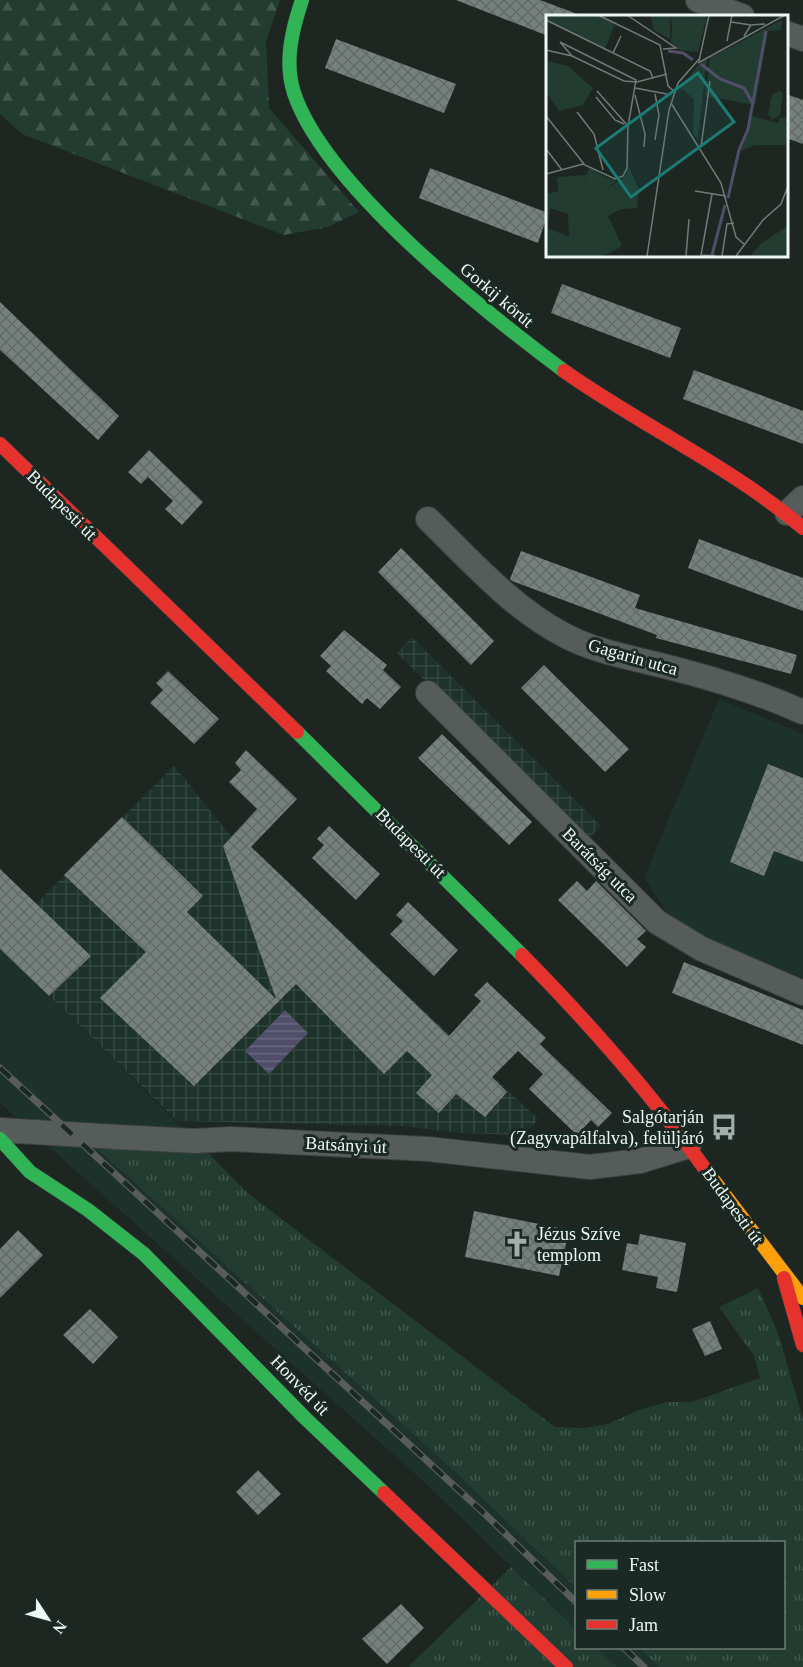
<svg xmlns="http://www.w3.org/2000/svg" width="803" height="1667" font-family="'Times New Roman',serif">
<defs>
<pattern id="industrial-grid" width="8" height="8" patternUnits="userSpaceOnUse" patternTransform="scale(1.5)"><rect width="8" height="8" fill="#1d322a"/><path d="M0 4h8M4 0v8" fill="none" stroke="#33463f"/></pattern>
<pattern id="grass-tufts" width="24" height="20" patternUnits="userSpaceOnUse" patternTransform="scale(1.5)"><rect width="24" height="20" fill="#233c32"/><path d="M3 7l-1-3M5 7V3M7 7l1-3M15 17l-1-3M17 17v-4M19 17l1-3" fill="none" stroke="#435950"/></pattern>
<pattern id="forest-firs" width="22" height="20" patternUnits="userSpaceOnUse" patternTransform="scale(1.5)"><rect width="22" height="20" fill="#233c32"/><path d="M5 1l3.5 6h-7zM16 11l3.5 6h-7z" fill="#435950"/></pattern>
<pattern id="water-rules" width="6" height="5" patternUnits="userSpaceOnUse" patternTransform="scale(1.5)"><rect width="6" height="5" fill="#504e69"/><path d="M0 2.5h6" fill="none" stroke="#6a687f"/></pattern>
<pattern id="building-cross-hatch" width="8" height="8" patternUnits="userSpaceOnUse" patternTransform="scale(1.5)"><rect width="8" height="8" fill="#76817c"/><path d="M0 0l8 8M0 8l8-8" fill="none" stroke="#636b68"/></pattern>
</defs>
<rect width="100%" height="100%" fill="#1e2622"/>
<path fill="#1d322a" d="M719,699l84,35v244l-83,-34 -51,-29 -25,-37z
M0,949l206,202 -108,-1 355,320 123,118v41l-154,-149 -422,-377z
M596,1648h43l20,19h-42z"/>
<path fill="url(#industrial-grid)" d="M412,637l189,189 -14,15 -190,-188z
M174,766l57,70 5,-4 302,287 -13,16 -67,-2 -54,-7 -227,-5 -128,-125 42,-40 -55,-52z"/>
<path fill="url(#grass-tufts)" d="M97,1149l109,2 44,44 305,232 29,1 24,-4 31,-14 28,-8h25l68,-24 -6,-22 -35,-49 39,-19 20,45 25,86v248h-144l-20,-19h145v-106h-208v46l-123,-118z
M511,1567l65,62v19h20l21,19h-209z"/>
<path fill="url(#forest-firs)" d="M0,0h280l-14,42 3,66 90,104 -31,15 -44,8 -262,-101 -22,-20z"/>
<path fill="url(#water-rules)" d="M285,1010l23,23 -39,41 -24,-23z"/>
<path fill="url(#building-cross-hatch)" d="M456,0h84l40,15 -32,1v20z
M336,39l120,45 -12,29 -119,-45z
M786,94l17,6v44l-17,-6z
M430,168l118,45 -10,30 -119,-45z
M562,284l119,44 -11,30 -119,-45z
M0,302l119,114 -21,24 -98,-90z
M694,370l109,41v33l-120,-45z
M149,450l54,52 -21,23 -17,-16 8,-8 -25,-24 -7,7 -13,-12z
M699,539l104,39v33l-115,-43z
M401,548l93,93 -23,24 -93,-93z
M521,551l119,44 -5,13 162,47 -6,19 -135,-36 1,-3 -145,-54 -2,-2z
M344,630l43,35 -4,5 18,17 -21,22 -13,-11 -5,6 -36,-33 5,-5 -11,-10z
M544,665l85,84 -24,23 -84,-84z
M168,671l51,48 -25,25 -44,-41 13,-13 -7,-7z
M442,734l90,88 -23,23 -91,-87z
M246,750l51,49 -46,48 198,189 32,-35 -7,-6 13,-13 59,56 -6,6 72,69 -14,14 -7,-7 -14,15 -48,-46 14,-15 -25,-23 -26,26 15,15 -22,25 -29,-23 -17,19 -23,-20 16,-18 -25,-24 -23,23 -88,-90 -102,102 -94,-88 46,-46 -82,-77 58,-58 81,79 -16,16 89,87 -53,-153 34,-37 -28,-27 12,-12 -6,-7z
M768,764l35,14v84l-29,-11 -10,25 -34,-14z
M329,826l51,48 -24,26 -44,-42 12,-13 -7,-6z
M0,869l91,87 -42,40 -49,-47z
M577,881l10,10 9,-10 50,50 -9,8 9,8 -19,20 -69,-67z
M408,902l50,48 -24,26 -44,-42 13,-13 -7,-6z
M684,962l119,48v35l-131,-52z
M474,1211l95,19 -10,46 -94,-19z
M18,1230l25,25 -43,43v-49z
M640,1234l46,9 -9,49 -21,-4 2,-11 -36,-7 5,-27 11,2z
M90,1309l28,28 -25,27 -30,-29z
M710,1321l12,28 -17,7 -13,-27z
M258,1470l23,24 -23,21 -22,-23z
M401,1604l23,24 -37,36 -25,-25z"/>
<g fill="none" stroke-linecap="round" stroke-linejoin="round">
<g stroke="#3a403d" stroke-width="26">
<path id="street" d="M698,0l44,16
M786,33l17,6
M787,513l16,-15
M428,519c42,41 84,89 136,116 32,17 65,22 100,31 48,12 94,26 139,46
M428,693l229,229 45,27 101,44
M0,1130l118,7 77,4 36,-2 197,10 162,18 50,-6 49,-15"/>
</g>
<g stroke="#3a403d" stroke-width="15">
<path id="fast" d="M302,0c-10,30 -18,62 -8,93 31,93 191,219 270,278
M297,732l225,223
M0,1139l30,33 58,38 56,44 161,164 79,75"/>
</g>
<g stroke="#3a403d" stroke-width="15">
<path id="slow" d="M705,1169l98,129"/>
</g>
<g stroke="#3a403d" stroke-width="15">
<path id="jam" d="M564,371c78,55 166,95 239,157
M0,444l297,288
M522,955c66,67 128,137 183,214
M784,1278l19,67
M384,1493l182,174"/>
</g>
<use href="#street" stroke="#565c59" stroke-width="24"/>
<use href="#fast" stroke="#30b455" stroke-width="14"/>
<use href="#slow" stroke="#ff9f0a" stroke-width="14"/>
<use href="#jam" stroke="#e5322d" stroke-width="14"/>
<g stroke="#585d5a" stroke-width="7">
<path id="rail" d="M0,1068l487,448 89,86
M624,1648l20,19"/>
</g>
<use href="#rail" stroke="#1a2923" stroke-width="4.5" stroke-dasharray="14" stroke-linecap="butt"/>
</g>
<defs>
<g id="bus-bare" transform="scale(2.07)"><path d="M-5-6H5V4H4V6H2V4H-2V6H-4V4H-5ZM-3.5-4V0h7V-4ZM-3.5 1.2v1.5H-2V1.2ZM2 1.2v1.5H3.5V1.2Z" fill="#a5aeaa" stroke="#1a2923" stroke-width="2.5" paint-order="stroke"/></g>
<g id="church-bare" transform="scale(2.07)"><path d="M-1.2-6h2.4v3.5h3.3v2.4h-3.3V6h-2.4V-.1h-3.3v-2.4h3.3Z" fill="#a5aeaa" stroke="#1a2923" stroke-width="2.5" paint-order="stroke"/></g>
</defs>
<g fill-rule="evenodd">
<use href="#bus-bare" x="724" y="1127"/>
<use href="#church-bare" x="517" y="1244"/>
</g>
<g text-anchor="middle" stroke-width="6" stroke-linejoin="round" paint-order="stroke">
<g font-size="18" fill="#eef8f4" stroke="#1a2923">
<text transform="translate(497 295) rotate(40)" y="6">Gorkij körút</text>
<text transform="translate(62 505) rotate(45)" y="6">Budapesti út</text>
<text transform="translate(633 657) rotate(16)" y="6">Gagarin utca</text>
<text transform="translate(411 843) rotate(45)" y="6">Budapesti út</text>
<text transform="translate(600 865) rotate(45)" y="6">Barátság utca</text>
<text transform="translate(346 1145) rotate(3)" y="6">Batsányi út</text>
<text transform="translate(733 1206) rotate(54)" y="6">Budapesti út</text>
<text transform="translate(300 1385) rotate(46)" y="6">Honvéd út</text>
</g>
<g font-size="18" fill="#eef8f4" stroke="#1a2923" text-anchor="end">
<text x="704" y="1123">Salgótarján<tspan x="704" dy="21">(Zagyvapálfalva), felüljáró</tspan></text>
<text x="537" y="1240" text-anchor="start">Jézus Szíve<tspan x="537" dy="21">templom</tspan></text>
</g>
</g>
<g transform="translate(546 15)">
<rect width="242" height="242" fill="#1e2622"/>
<path d="M0,0h52l17,8 -10,26 -59,-29zM124,0h36v5l-17,-4 -6,11 -11,-1zM236,5l-1,10 -13,1 -13,74 -50,-9 5,-38zM161,45l-5,43 -4,37 -5,-7 1,-34 -12,-10 -5,4 22,-29zM206,101l26,7 2,-6 7,2 -1,26h-31l-14,6zM44,153l17,10 9,3 -11,9 -14,-1 -8,-9z" fill="#233c32"/>
<path d="M104,0h20v24l-16,-9zM0,46l22,5 25,22 -10,17 -24,6 -13,-19zM82,150l11,25 -2,18 -16,1 -13,7 14,30 -18,10h-58v-62l12,-3 -1,-14 29,-2 -3,6 5,5 17,4 21,-14zM4,193l18,6 1,23 -21,-9zM241,211v30h-37l11,-12z" fill="#233c32" fill-rule="evenodd"/>
<path d="M143,1l17,4 -8,32 -18,-2 -9,-8 1,-16h12l-1,-8z" fill="#233c32"/>
<path d="M234,75l3,4 -3,21 -8,5 -4,-6 4,-19z" fill="#233c32"/>
<path fill="none" stroke="#504e69" stroke-width="3" d="M122,36l15,2 10,7M155,49l19,15 24,9 8,14M182,183l11,-48 9,-21 18,-98M166,240l13,-50"/>
<path fill="none" stroke="#717a76" stroke-width="1.5" d="M52,0l62,30 8,41 7,6M81,0l49,33 -13,1M0,5l104,51 3,7M185,7l20,3M198,21l7,-11 14,-1M181,26l5,-26M0,35l26,6 52,25 13,1 30,-8M67,38l8,-17M153,46l10,-46M152,48l87,-48M89,73l32,6M51,76l31,35M109,79l4,21 -4,25M89,80l10,39 -1,13M50,82l19,23 9,4M125,88l50,80 15,54 8,7M31,97l17,22 9,36M0,101l38,48M155,132l9,-66M0,134l16,21M0,159l37,-10 32,15 8,-3 4,-8 1,-42 8,-46 -76,-38 12,14M149,176l31,5M166,179l-11,61 15,1M101,241l22,-146 9,-27 22,-25M140,241l3,-37M176,241l5,-32 7,-1M190,241l27,-36 18,-16 7,-18"/>
<path fill="#1a7c75" fill-opacity="0.15" stroke="#1a7c75" stroke-width="3" d="M152,58l36,49 -103,75 -35,-49z"/>
<rect width="242" height="242" fill="none" stroke="#eef8f4" stroke-width="3"/>
</g>
<rect x="575" y="1541" width="210" height="108" fill="#1a2923" stroke="#6f7c77" stroke-width="1.5"/>
<rect x="587" y="1560" width="30" height="9" fill="#30b455" stroke="#6f7c77" stroke-width="1.5"/>
<text x="629" y="1571" font-size="18" fill="#eef8f4">Fast</text>
<rect x="587" y="1590" width="30" height="9" fill="#ff9f0a" stroke="#6f7c77" stroke-width="1.5"/>
<text x="629" y="1601" font-size="18" fill="#eef8f4">Slow</text>
<rect x="587" y="1620" width="30" height="9" fill="#e5322d" stroke="#6f7c77" stroke-width="1.5"/>
<text x="629" y="1631" font-size="18" fill="#eef8f4">Jam</text>
<g transform="translate(48 1619) rotate(126)" stroke="#1a2923" stroke-width="4.5" paint-order="stroke">
<path d="M0-4.5L10 22L0 15L-10 22Z" fill="#eef8f4"/>
<text y="-9" font-size="16" font-weight="bold" text-anchor="middle" fill="#eef8f4">N</text>
</g>
</svg>
